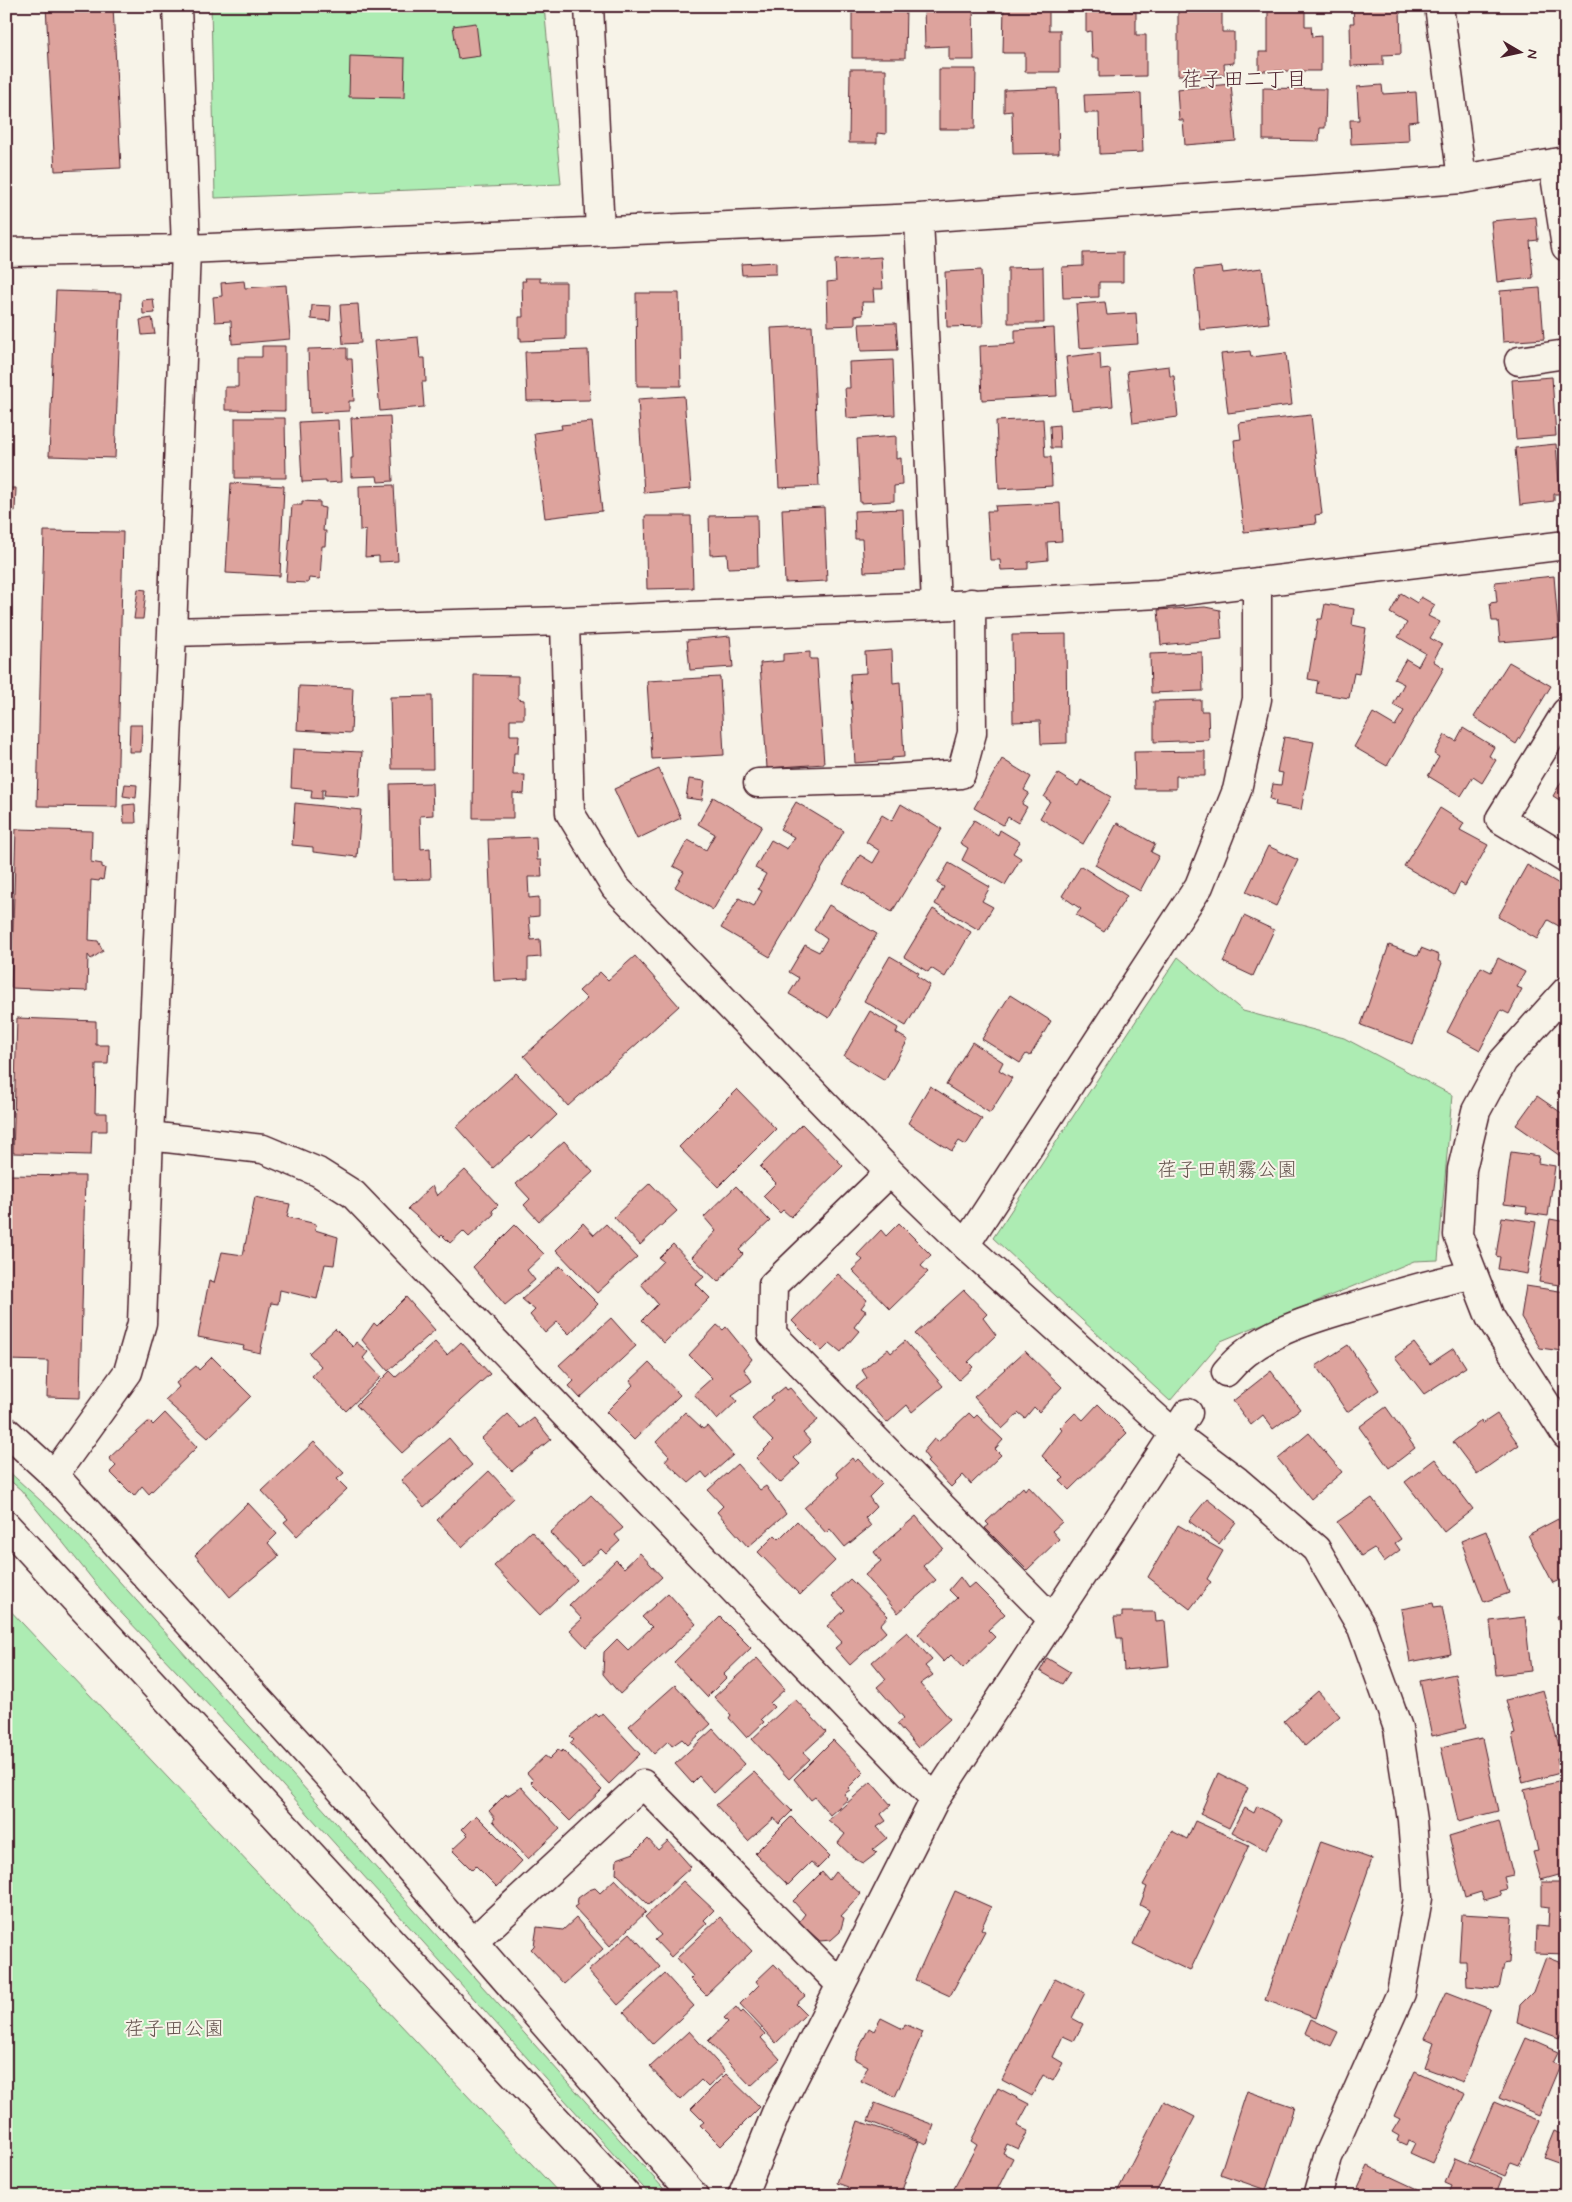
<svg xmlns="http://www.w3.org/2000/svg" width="1572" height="2202" font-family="Mynerve,'Klee One',sans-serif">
<rect width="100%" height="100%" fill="#f7f3e8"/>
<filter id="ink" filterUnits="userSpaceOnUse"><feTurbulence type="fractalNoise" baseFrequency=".02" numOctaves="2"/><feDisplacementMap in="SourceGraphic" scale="10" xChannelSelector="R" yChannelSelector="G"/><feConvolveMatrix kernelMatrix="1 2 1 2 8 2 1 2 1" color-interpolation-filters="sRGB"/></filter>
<g filter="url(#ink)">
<path fill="#adecb3" stroke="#7c866f" d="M211,6h333l17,178 -346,14z
M1178,957l65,54 101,27 108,57 -14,165 -24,1 -193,80 -51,60 -177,-163z
M6,1469l70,64 587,655 5,8h-17l-403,-449 -139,-147 -88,-110 -15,-13z
M6,1606l556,590h-556z"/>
<path fill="#dda39d" stroke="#4a1f2b" d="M46,6h67l8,162 -66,3z
M433,6h29l-28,3z
M852,6h54l-1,52h-53z
M924,6h49l1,54h-25v-14l-24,1z
M1004,6h45v24h11v42h-35v-19h-22z
M1268,6h37v20h6l1,11 9,-1v35h-62v-19h9z
M1353,6h47l1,48 -18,1v10l-32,1 -1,-43h4z
M1178,8h44v24h12v31l-10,1 1,11h-47z
M1086,12h50v23h10v41l-47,1v-19h-7l-1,-27 -5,1z
M476,23l4,33 -22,3 -5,-33z
M350,56l55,2 -1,40 -55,-1z
M850,69h36v65l-9,-1v10h-28z
M939,69h37l-1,60h-36z
M1231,84l5,57 -51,4 -2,-25h-4l-2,-31z
M1382,85l1,9 33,-2 2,29 -10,1 1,19 -58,3 -1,-24h9l-2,-33z
M1057,88l2,65 -46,1 -1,-43 -8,1v-22z
M1263,88l63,1 -1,39h-5l-1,13 -56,-1z
M1141,93l2,59 -43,2 -1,-41h-14l-1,-18z
M1536,217l2,23 -8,1 3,37 -36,4 -6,-61z
M1123,252v30h-24v15l-36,1 -1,-31 21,-1v-13z
M881,257l2,32h-10l1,13h-12l1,13 -8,1v9l-27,1 -1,-44 9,-1 -1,-21z
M776,262v12l-34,1 -1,-11z
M1043,267l1,56h-36v-55z
M1222,267l1,6 39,-5 7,55 -69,7 -6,-60z
M981,270l2,56 -36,1 -2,-55z
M525,278h15v4h26v57l-45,2v-3h-2v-21h4l-1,-36h4z
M244,281l1,7 41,-3 4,54 -58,5 -1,-23 -16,1 -2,-25 9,-1 -1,-13z
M1540,288l4,51 -41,3 -3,-51z
M56,291l65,2 -6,165 -66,-2z
M636,293h43l2,93h-44z
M153,299l2,14 -12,1 -1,-14z
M1105,302l2,13 29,-2 2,31 -59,4 -3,-44z
M358,304l3,39 -18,1 -3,-39z
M312,305l19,1 -1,15 -19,-2z
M152,318l3,16 -13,1 -2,-15z
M896,323l2,27 -37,1 -2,-27z
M812,326l7,160 -40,2 -8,-160z
M1054,328l3,68 -75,4 -2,-54 35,-2v-14z
M418,337l2,21h5l1,24h-4l2,25 -44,4 -6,-70z
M262,346h23v65l-60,-1v-23h13v-30h24z
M347,348v11h5l2,42h-5v10l-39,2 -2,-64z
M588,350l2,50 -63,1 -2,-49z
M1250,351l1,6 35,-4 6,52 -64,8 -7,-59z
M1100,353l1,17 9,-1 3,37 -41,4 -6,-53z
M893,360l2,55 -48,3 -2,-30h5l-1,-26z
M1169,366l1,10h4l4,41 -45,6 -6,-52z
M1552,377l4,59 -40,3 -4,-59z
M684,396l7,93 -47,4 -6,-94z
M1311,415l11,99 -7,1 1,9 -72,8 -10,-92 7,-1 -2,-16z
M390,416l3,65 -15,1 -1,-6 -26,1v-19h2l-2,-40z
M235,418h50l1,60h-51z
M1043,419l2,38h6l1,29 -53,3 -3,-68z
M338,420l3,62 -15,1v-2l-24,1 -3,-60z
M592,422l10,89 -57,7 -11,-85 28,-4 -1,-4z
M1059,425l1,23h-9l-1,-22z
M896,436v23l5,-1 1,27 -8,1v15l-34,2 -3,-64z
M1556,444l4,50h-6v7l-34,4 -5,-57z
M231,483l53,3 -4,90 -54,-3z
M394,485l4,76 -19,1v-6l-14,1 1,-27 -6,1 -1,-45z
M6,488h10l-1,23 -9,-1z
M302,501l18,1v5l5,1 -2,23h3l-1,15h-3l-2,33 -11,-1 -1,5 -22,-1 6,-77h10z
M1060,503l2,38 -15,1 1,18 -20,2v7l-27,1 -1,-10h-10l-3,-49h9l-1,-5z
M824,507l3,74 -42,2 -3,-74z
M903,509l2,61 -41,2 -2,-33h-7l-1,-28z
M757,515l1,52 -30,1 -1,-14 -17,1 -1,-39z
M645,516h46l2,72 -46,1z
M44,531l79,1 -6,275 -80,-1z
M1554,576l5,61 -59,5 -2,-21h-6l-2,-18 7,-1 -2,-20z
M138,589l8,1 -3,29h-9z
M1401,593l16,10 4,-6 14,8 -7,11 12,6 -10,16 12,7 -9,16 11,7 -57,98 -33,-19 19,-34 22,13 9,-15 -11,-6 11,-21 -10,-5 12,-20 12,7 7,-13 -27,-16 9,-14 -17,-10z
M1325,604l29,5 -2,16 14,3 -7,46 -5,-1 -5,25 -33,-5 2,-12 -10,-2 10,-60h4z
M1205,607l15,3 2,29 -61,6 -3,-35z
M1066,634l1,109 -26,1 -1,-23 -27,1 -1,-87z
M730,636l3,31 -43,3 -3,-30z
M892,650l1,33 7,-1 4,75 -12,1v2l-37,3 -5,-89 16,-1 -1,-21z
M810,652v7h7l7,105 -57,4 -7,-105 23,-2v-7z
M1202,652l1,39 -52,2 -1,-39z
M1509,662l42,24 -35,58 -42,-27z
M474,675l44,1v23l6,1v19h-14v16h9l-1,18h-4l-1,22h12l-1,19 -11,-1v25h-40z
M720,677l4,78 -72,4 -5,-78z
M299,686l54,2 -2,45 -54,-3z
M432,696l1,73h-41l-2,-72z
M1201,700v11h7l1,29 -55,2v-41z
M130,725h12l-1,27h-12z
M1463,728l31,19 -5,9 7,4 -14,23 -9,-6 -12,19 -33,-20 11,-19 -5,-3 11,-19 11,6z
M1284,737l30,5 -13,68 -26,-5 1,-4 -6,-2 3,-15 8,1 2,-12 -6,-1z
M293,749l69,3 -3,45 -35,-2 1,-5h-3v9l-11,-1 1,-8 -21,-2z
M1205,751v25h-29v13h-41l-1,-37z
M1002,759l29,18 -7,13 5,3 -7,11 5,3 -9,16 -10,-6 -5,8 -29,-17z
M659,769l22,49 -44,21 -23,-50z
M1058,774l20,12 3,-6 30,17 -28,47 -43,-26 10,-17 -6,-4z
M1566,774v30l-13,-8z
M689,779l16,2 -3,19 -16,-2z
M432,783l1,32 -13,1 1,33 9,-1 1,31 -39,1 -2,-96z
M125,784l12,1 -1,13 -13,-2z
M713,797l49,29 -49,84 -38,-23 9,-15 -11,-6 15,-26 18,10 9,-16 -17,-10z
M796,802l48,29 -74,126 -49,-29 18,-30 15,8 8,-15 -4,-2 8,-15 -11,-6 16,-28 16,9 7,-12 -14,-8z
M295,803l66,7 -4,47 -44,-5v-5l-21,-2z
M135,804l1,19h-12l-1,-18z
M901,804l41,25 -50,83 -49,-29 17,-28 13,8 7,-12 -14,-9 16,-27 10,6z
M1440,808l24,15 -4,7 28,15 -23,41 -5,-3 -6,12 -50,-29z
M974,820l24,15 2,-5 20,12 -7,11 8,5 -16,27 -43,-25 6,-12 -8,-5z
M1117,823l38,21 -4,8 8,4 -19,35 -45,-26z
M16,829l76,2 -1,31 11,2v3l3,1 -2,12 -3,-1 -1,2 -8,-1 -2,60 9,1 5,10 -12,8 -3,-4 -1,36 -76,-3z
M536,837l1,23h4l1,17h-14l1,21 10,-1v19l-10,1 2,23 9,-1 1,18 -13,1v21l-34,2 -6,-142z
M1268,846l30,14 -22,46 -30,-14z
M949,863l41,24 -8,14 11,6 -14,23 -44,-26 9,-17 -7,-4z
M1527,865l39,23v42l-18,-10 -11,19 -39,-22z
M1081,866l46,30 -23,36 -28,-17 5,-6 -19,-13z
M829,905l48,29 -48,84 -40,-24 10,-16 -10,-6 16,-27 14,7 8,-13 -13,-9z
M933,909l38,23 -26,45 -14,-9 -3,4 -24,-15z
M1244,916l30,14 -21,46 -30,-14z
M1389,945l29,11 3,-8 18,7 -1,6 4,2 -29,81 -52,-19z
M635,956l44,50 -111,100 -44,-50 63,-57 -8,-8 21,-19 8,8z
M890,956l29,17 -2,3 13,9 -24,41 -42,-25z
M1498,958l27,14 -8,15 5,2 -13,25 -8,-4 -21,40 -33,-18 34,-65 10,5z
M1010,995l41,26 -21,35 -4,-2 -6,9 -38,-24z
M870,1011l28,17 -2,5 12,7 -23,41 -41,-25z
M17,1018l79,3v24h13l-1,19h-12l-1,49h12v18h-15l-1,24 -78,-2z
M972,1042l31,20 -4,8 13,8 -22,35 -44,-28z
M516,1073l41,42 -25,24 -3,-3 -36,32 -37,-41z
M1566,1083v18l-9,-8z
M930,1086l52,33 -16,26 -7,-4 -7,10 -44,-28z
M737,1089l39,40 -58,58 -39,-40z
M1537,1096l29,20v44l-50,-35z
M802,1124l41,42 -52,51 -8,-7 -3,3 -17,-17 13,-13 -16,-16z
M564,1141l29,31 -54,49 -15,-16 6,-6 -14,-15z
M1511,1152l28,4 -1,7 17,3 -7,50 -22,-3 1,-6 -23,-3z
M465,1170l33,35 -6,6 2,3 -25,23 -6,-6 -13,12 -8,-8 -2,2 -32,-28 24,-23 5,10z
M7,1175l78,1 -5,222 -33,-1 1,-36 -42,-1z
M650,1183l27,28 -37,34 -26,-28z
M736,1186l34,35 -31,29 4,4 -25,28 -26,-25 24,-26 -12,-14z
M255,1197l35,7 -3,13 29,7 -1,6 23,7 -4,28 -9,-1 -8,35 -37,-9 -2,14 -7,-1 -11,50 -17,-4 1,-3 -46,-9 11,-56 5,2 8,-31 21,3z
M1502,1217l34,5 -9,52 -29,-5 2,-12 -4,-1z
M1550,1219l16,3v64l-27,-4z
M583,1223l11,12 12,-11 31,33 -40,36 -41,-43z
M899,1223l32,32 -10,11 7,6 -38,37 -38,-39 11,-10 -6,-5 24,-25 5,6z
M515,1225l29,29 -17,16 8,10 -30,25 -32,-38z
M673,1244l31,33 -8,7 14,14 -46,45 -22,-23 16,-16 -17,-20 22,-23 -4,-3z
M560,1266l38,38 -29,30 -12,-12 -12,11 -15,-18 5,-5 -13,-11z
M838,1274l29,26 -6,8 5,3 -12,16 5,4 -18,21 -11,-9 -8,8 -30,-30z
M1526,1286l40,6v38l-4,21 -22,-3 -19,-31z
M964,1290l23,24 -4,4 13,17 -28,27 5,5 -14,13 -44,-46z
M406,1297l29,33 -47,41 -26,-31 12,-17 3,3z
M611,1318l25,28 -56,52 -11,-12 5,-5 -15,-16z
M717,1325l6,5 3,-3 26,32 -8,10 8,12 -20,14 5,6 -20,19 -23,-26 18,-16 -23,-23z
M335,1329l18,18 3,-5 12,10 -5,6 18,19 -35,34 -34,-35 9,-10 -12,-13z
M905,1341l38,45 -31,26 -5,-7 -20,18 -31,-36 11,-9 -5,-8 26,-21 3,4z
M435,1342l12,13 14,-13 29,32 -88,79 -46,-48 34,-34 6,6z
M1414,1343l16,21 24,-16 12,19 -42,27 -29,-37z
M1348,1345l31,45 -32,22 -31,-46z
M1025,1351l37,36 -23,25 -5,-5 -9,11 -6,-5 -17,16 -28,-32z
M212,1357l39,39 -43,42 -43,-38 14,-13 -3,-4 20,-17 3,4z
M649,1363l31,32 -46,45 -28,-28 27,-27 -3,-4z
M1271,1371l29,38 -27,20 -10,-14 -12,10 -18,-24z
M785,1387l2,3 3,-2 28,32 -15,13 8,9 -17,16 6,6 -20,19 -24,-25 17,-17 -21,-22 21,-19 -2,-2z
M1098,1404l29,29 -58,57 -9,-9 4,-3 -22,-22 20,-26 -2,-2 15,-15 8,7z
M1386,1407l29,41 -26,20 -30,-41z
M685,1412l18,17 4,-3 26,29 -26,23 -5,-6 -13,11 -24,-22 4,-5 -13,-14z
M165,1413l32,34 -48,47 -7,-8 -8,10 -24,-24 6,-6 -7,-8 40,-37 4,4z
M969,1413l5,5 3,-3 26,25 -8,9 6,6 -30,29 -8,-9 -12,12 -24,-25 2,-2 -6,-8 11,-13 4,3z
M508,1414l13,14 13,-10 17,21 -39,32 -31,-32z
M1497,1414l22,31 -42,29 -24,-32 28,-21 1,3z
M1309,1433l33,39 -31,27 -33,-40z
M449,1438l23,27 -48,42 -23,-27z
M314,1442l30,31 -7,6 10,10 -50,47 -13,-14 4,-3 -26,-28z
M852,1458l3,4 3,-3 24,25 -13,13 7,10 -11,11 6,8 -26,21 -15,-18 -4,4 -22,-25 35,-31 -3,-4z
M1435,1459l38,50 -29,23 -39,-50z
M737,1464l23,26 6,-4 20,28 -38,33 -31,-35 6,-6 -15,-16z
M489,1471l25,27 -52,49 -25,-27z
M1028,1486l34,36 -10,9 7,8 -32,31 -42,-42 4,-3 -3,-3 37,-35 2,3z
M591,1495l32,33 -8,7 5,6 -14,13 -5,-5 -19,17 -32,-33z
M1372,1498l29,41 -6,4 5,7 -16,12 -10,-14 -13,8 -24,-34z
M1207,1499l29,23 -17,22 -30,-23z
M248,1503l29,31 -9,9 11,13 -49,41 -35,-42z
M916,1516l27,32 -20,18 13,14 -38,33 -33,-38 16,-14 -7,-9z
M1558,1519l8,16v42l-13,6 -25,-48z
M797,1521l38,40 -35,34 -42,-43 17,-17 4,4z
M1178,1525l45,26 -16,28 4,3 -21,27 -42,-32z
M531,1531l46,49 -37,35 -46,-49z
M1486,1531l23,62 -25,9 -23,-61z
M640,1553l22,24 -76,70 -16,-17 12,-11 -13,-14 47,-45 8,8z
M960,1577l8,11 6,-5 31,31 -17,16 7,7 -32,31 -12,-13 -7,7 -26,-28 39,-36 -8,-8z
M850,1579l38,37 -8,9 6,7 -36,33 -15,-17 7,-6 -15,-16 18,-16 -13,-14z
M668,1593l28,31 -76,70 -17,-20 1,-22 13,-13 11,11 24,-23 -10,-10z
M1433,1603l1,4 8,-1 9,48 -41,8 -9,-53z
M1122,1612h33l1,10 9,-1 4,45 -45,4 -2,-32h-5l-3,-21h8z
M1566,1613v33l-9,-30z
M720,1617l31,31 -28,27 3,3 -19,19 -33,-35z
M1525,1617l6,54 -35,4 -6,-54z
M907,1632l25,28 -7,6 8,9 -13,9 30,35 -32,29 -21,-24 7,-6 -27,-31 9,-8 -14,-17z
M757,1658l28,31 -15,14 4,4 -13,12 3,3 -17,16 -18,-20 2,-3 -17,-18z
M1047,1658l23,14 -8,12 -22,-13z
M1455,1674l11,54 -34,8 -12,-55z
M675,1685l36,39 -23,21 -6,-6 -10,7 -4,-5 -14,13 -25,-28z
M1543,1690l19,66 -5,2 3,15 -37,10 -11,-48 3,-1 -9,-34z
M1318,1691l22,25 -35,30 -21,-25z
M795,1699l31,33 -23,21 7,6 -21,20 -37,-40z
M602,1713l38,41 -31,30 -39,-41 4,-3 -4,-4 26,-22 3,3z
M713,1729l32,35 -31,29 -15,-17 -7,7 -17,-19z
M1482,1738l16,73 -40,10 -17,-74z
M833,1740l31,32 -16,16 2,2 -6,4 4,5 -18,16 -15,-18 -4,3 -17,-21z
M558,1750l3,2 2,-2 39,40 -32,31 -39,-39 2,-2 -6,-7 18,-17 4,3z
M754,1772l38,39 -13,13 -5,-6 -26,23 -32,-36z
M1218,1773l30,15 -19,40 -29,-14z
M1562,1781l4,15v77l-25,7 -8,-28 5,-1 -14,-61z
M871,1782l20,23 -10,9 5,7 -9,6 10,11 -14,11 4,4 -13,10 -8,-3 -18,-17 7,-9 -17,-14z
M521,1787l39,42 -32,30 -35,-38 2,-3 -6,-7 17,-17 1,2z
M1257,1806l25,14 -16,30 -34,-18 13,-24 9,5z
M476,1815l46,46 -25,26 -21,-21 -4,4 -20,-20 16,-15 -6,-6z
M791,1817l39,39 -12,12 -7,-6 -23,23 -33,-32z
M1195,1821l54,24 -59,126 -57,-27 16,-34 -9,-5 7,-18 -4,-2 29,-54 15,8z
M1499,1821l14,54 -9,2 3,12 -8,2 2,4 -17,5 -3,-8 -16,5 -16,-61z
M648,1839l10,11 10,-9 23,26 -42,38 -33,-32 1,-14 17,-6z
M1321,1841l51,18 -56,159 -51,-18z
M822,1872l7,8 6,-8 26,22 -20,22 3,2 -4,14 -9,8 -11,1 -21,-19 6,-8 -12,-13z
M615,1879l31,33 -36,34 -36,-39 3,-2 1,-7 11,-8 6,-2 5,5z
M683,1881l31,29 -10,10 3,3 -36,34 -16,-17 6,-5 -16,-18z
M1542,1882h24v72l-31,-1 1,-27 12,1 1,-20 -7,-1z
M955,1891l36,16 -10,22 4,2 -35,65 -35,-16z
M1462,1914l50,3 -3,46 -5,1 -5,25 -32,-3 -1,-25h-7z
M720,1917l32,34 -46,44 -16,-16 3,-3 -16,-18z
M576,1918l27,31 -39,35 -33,-35 3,-3 3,-19 26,3z
M630,1933l30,34 -42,38 -30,-34z
M1546,1957l20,8v57l-7,16 -42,-16 3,-17 13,-13z
M774,1964l31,32 -9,8 10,10 -30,29 -36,-39 19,-19 -3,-4z
M665,1974l29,32 -41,38 -29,-32z
M1055,1978l30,15 -13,25 11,6 -9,17 -11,-5 -10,21 10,6 -10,18 -10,-6 -11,21 -30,-16z
M1446,1992l44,17 -27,73 -38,-14 9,-26 -9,-4z
M736,2007l5,6 2,-2 22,23 -4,4 19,21 -29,27 -43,-45 20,-19 -4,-4z
M881,2018l22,11 2,-5 18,8 -28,65 -34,-16 7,-15 -14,-7 15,-31 5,3z
M1311,2019l27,13 -7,14 -26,-13z
M689,2031l36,40 -17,16 -7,-7 -21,20 -30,-33z
M1526,2038l32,14 -5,10 7,3 -21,50 -40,-17z
M1415,2071l50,23 -33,69 -22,-10 5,-10 -7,-3 -2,5 -9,-4 2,-5 -7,-4 8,-13 -6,-3z
M726,2074l34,33 -39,39 -21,-21 4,-3 -13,-13z
M998,2088l31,16 -12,22 11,5 -10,18 -11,-5 -4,9 10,5 -19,38h-44l27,-51 -6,-4z
M1247,2091l47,16 -28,83 -46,-16z
M1164,2101l31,16 -41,79h-39z
M1494,2102l45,19 -20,44 -8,-3 -6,14 -36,-15z
M875,2103l59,22 -7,19 -59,-23z
M858,2121l61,21 -19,54h-55l3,-9 -11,-4z
M1555,2131l11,5v30l-22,-8z
M1455,2158l47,20 -7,18h-47l4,-10 -7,-3z
M1368,2166l49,23 -3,7h-60z"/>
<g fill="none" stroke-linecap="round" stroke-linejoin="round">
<g stroke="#4a1f2b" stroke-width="31">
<path id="minor" d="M589,6l11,225
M1439,6l23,173
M1553,163l13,84
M919,218l17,388
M6,252l180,-3 733,-31 543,-39 104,-18
M1519,361l47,-7
M565,621l5,192 45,74 275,285 75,73 208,188 64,48 79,68 46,79 36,100 14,92 6,78 -17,95 -73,164 -11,39
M172,632l393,-11 371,-15 223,-12 407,-49
M1566,712l-66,107 66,40
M758,783l131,-4 72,-5 11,-41 -1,-130
M1566,991l-63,70 -27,50 -14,58 -4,66 32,82 76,118
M149,1136l114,13 55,23 35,22 582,605
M890,1172l-117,113 -1,49 280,285
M965,1245l234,-359 38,-96 20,-91v-117
M1226,1372c35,-42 93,-55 143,-70 35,-10 68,-21 104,-27
M6,1431l48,44 287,315 353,406
M54,1475l74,-103 14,-49 7,-187 23,-504 14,-383 -9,-243
M6,1525l621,671
M473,1942l170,-158 198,201
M742,2196l34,-83 159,-314 253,-386"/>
</g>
<use href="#minor" stroke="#f7f3e8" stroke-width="28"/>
</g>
</g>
<g text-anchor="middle" stroke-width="4" stroke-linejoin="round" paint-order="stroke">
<g font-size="20" fill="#63524d" stroke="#f7f3e8">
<text x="1227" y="1176">荏子田朝霧公園</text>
<text x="174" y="2035">荏子田公園</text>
</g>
<g font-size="21" fill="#4a1f2b" stroke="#f7f3e8">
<text x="1244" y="86">荏子田二丁目</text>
</g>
</g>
<rect width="1572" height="2202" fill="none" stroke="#f7f3e8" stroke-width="25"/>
<rect x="12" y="12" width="1547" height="2177" fill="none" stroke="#4a1f2b" stroke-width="2" filter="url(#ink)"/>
<g transform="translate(1520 52) rotate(99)" stroke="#f7f3e8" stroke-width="4" paint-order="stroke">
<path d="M0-4L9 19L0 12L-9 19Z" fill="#4a1f2b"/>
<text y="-8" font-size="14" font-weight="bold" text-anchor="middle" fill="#4a1f2b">N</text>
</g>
</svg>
